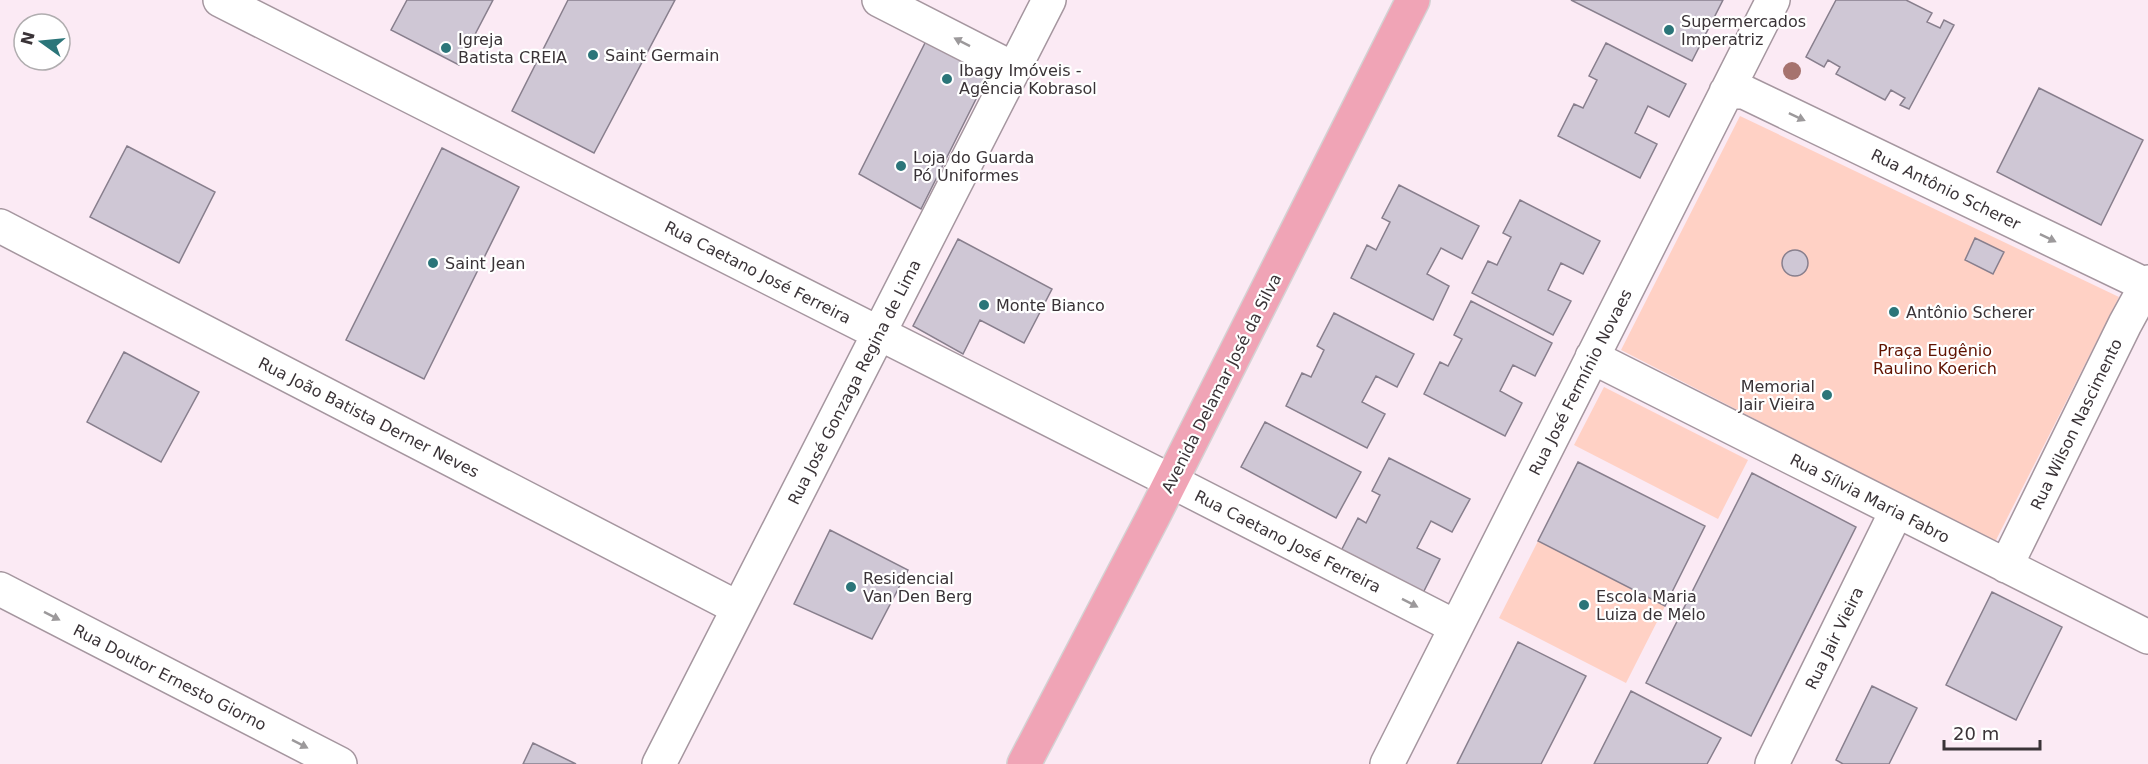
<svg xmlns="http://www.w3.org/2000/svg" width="2148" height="764" font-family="'DejaVu Sans',sans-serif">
<rect width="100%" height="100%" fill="#fbeaf4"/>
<path fill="#ffd1c5" d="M1740,116l379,181 -124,245 -374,-192z
M1604,387l144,73 -30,59 -144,-74z
M1538,541l127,65 -39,77 -127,-65z"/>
<path fill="#cfc7d5" stroke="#887f8d" stroke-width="1.5" d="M407,0h86l-34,65 -68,-35z
M568,0h107l-81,153 -82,-42z
M1571,0h152l-31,61z
M1836,0h70l26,13 -5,9 13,6 4,-8 10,5 -45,84 -9,-4 5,-7 -14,-8 -6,10 -49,-26 4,-7 -12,-7 -4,7 -18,-10z
M927,39l63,32 -69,138 -62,-35z
M1606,43l80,41 -17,33 -21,-11 -13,27 22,11 -17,34 -82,-42 16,-32 9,4 14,-28 -8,-4z
M2039,88l104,52 -42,85 -104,-53z
M127,146l88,46 -36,71 -89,-46z
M442,148l77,39 -95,192 -78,-39z
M1399,185l80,41 -17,33 -21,-11 -14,26 22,12 -16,34 -82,-42 16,-33 9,5 14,-28 -8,-4z
M1520,200l80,41 -17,33 -22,-11 -13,27 23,11 -18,34 -81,-42 16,-32 9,4 14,-28 -8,-4z
M1975,238l29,14 -11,22 -28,-14z
M958,239l94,50 -28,54 -44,-23 -17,34 -50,-28z
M1782 263a13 13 0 1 1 26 0a13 13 0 1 1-26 0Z
M1471,301l81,42 -17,33 -22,-11 -13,26 22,12 -17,33 -81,-42 16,-32 8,4 14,-27 -8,-4z
M1334,313l80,41 -17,33 -21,-11 -14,26 23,12 -18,34 -81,-42 16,-33 9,4 13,-27 -7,-4z
M124,352l75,40 -38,70 -74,-40z
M1265,422l96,50 -25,46 -95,-51z
M1389,458l81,41 -18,33 -21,-11 -14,27 23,11 -17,34 -82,-42 17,-33 8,5 14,-28 -8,-4z
M1578,462l127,64 -40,80 -127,-65z
M1752,473l104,54 -105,209 -105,-53z
M830,530l78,40 -36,69 -78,-35z
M1992,592l70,35 -46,93 -70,-35z
M1518,642l68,34 -45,88h-84z
M1872,686l45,22 -28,56h-46l-7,-4z
M1631,691l90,47 -14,26h-113z
M533,743l43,21h-53z"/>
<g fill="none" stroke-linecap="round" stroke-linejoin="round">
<g stroke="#a5969f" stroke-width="36">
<path id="minor" d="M220,0l951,481 285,146
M879,0l135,69
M1726,92h18l404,194
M0,226l738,382
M1592,357l556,280
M2006,566l119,-242 23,-42
M0,589l340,175
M659,764l390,-764
M1387,764l386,-764
M1772,764l124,-252"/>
</g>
<g stroke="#d4d2d3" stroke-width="36">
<path id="major" d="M1024,764l129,-247 260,-517"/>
</g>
<use href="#minor" stroke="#fff" stroke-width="33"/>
<use href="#major" stroke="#f0a4b6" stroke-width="33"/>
</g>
<circle fill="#a6736e" cx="1792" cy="71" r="9"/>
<defs><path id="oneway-solid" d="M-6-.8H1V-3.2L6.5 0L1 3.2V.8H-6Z" transform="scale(1.5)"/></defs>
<g fill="#9c999b">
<use href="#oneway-solid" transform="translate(962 42) rotate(-153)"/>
<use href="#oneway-solid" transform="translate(1797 117) rotate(25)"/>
<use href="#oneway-solid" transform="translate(2048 238) rotate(26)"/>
<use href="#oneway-solid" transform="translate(1410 603) rotate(27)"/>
<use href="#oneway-solid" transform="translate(52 616) rotate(27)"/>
<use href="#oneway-solid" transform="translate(300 744) rotate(27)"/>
</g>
<g fill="#2b7579" stroke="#fff" stroke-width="2">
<circle cx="1669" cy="30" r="6"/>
<circle cx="446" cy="48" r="6"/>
<circle cx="593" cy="55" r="6"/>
<circle cx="947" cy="79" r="6"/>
<circle cx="901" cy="166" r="6"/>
<circle cx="433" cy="263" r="6"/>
<circle cx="984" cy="305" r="6"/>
<circle cx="1894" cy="312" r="6"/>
<circle cx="1827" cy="395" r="6"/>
<circle cx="851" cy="587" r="6"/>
<circle cx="1584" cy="605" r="6"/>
</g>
<g text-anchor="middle" stroke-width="4.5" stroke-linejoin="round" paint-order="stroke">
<g font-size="16" fill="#3a3337" stroke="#fff" text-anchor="start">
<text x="1681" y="27">Supermercados<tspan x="1681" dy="18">Imperatriz</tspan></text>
<text x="458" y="45">Igreja<tspan x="458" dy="18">Batista CREIA</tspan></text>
<text x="605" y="61">Saint Germain</text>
<text x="959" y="76">Ibagy Imóveis -<tspan x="959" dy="18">Agência Kobrasol</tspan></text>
<text x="913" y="163">Loja do Guarda<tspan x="913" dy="18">Pó Uniformes</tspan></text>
<text x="445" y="269">Saint Jean</text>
<text x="996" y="311">Monte Bianco</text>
<text x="1906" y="318">Antônio Scherer</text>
<text x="1815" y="392" text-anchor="end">Memorial<tspan x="1815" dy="18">Jair Vieira</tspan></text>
<text x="863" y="584">Residencial<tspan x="863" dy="18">Van Den Berg</tspan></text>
<text x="1596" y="602">Escola Maria<tspan x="1596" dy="18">Luiza de Melo</tspan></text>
</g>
<g font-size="16" fill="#3a3337" stroke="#fff">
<text transform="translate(1946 189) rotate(26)" y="6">Rua Antônio Scherer</text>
<text transform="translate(758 272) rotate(27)" y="6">Rua Caetano José Ferreira</text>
<text transform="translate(854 382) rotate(-63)" y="6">Rua José Gonzaga Regina de Lima</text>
<text transform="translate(1580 382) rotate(-63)" y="6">Rua José Fermínio Novaes</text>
<text transform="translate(1221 383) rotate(-63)" y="6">Avenida Delamar José da Silva</text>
<text transform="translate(369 417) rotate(27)" y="6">Rua João Batista Derner Neves</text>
<text transform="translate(2076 424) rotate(-64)" y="6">Rua Wilson Nascimento</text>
<text transform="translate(1870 498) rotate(27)" y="6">Rua Sílvia Maria Fabro</text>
<text transform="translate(1288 541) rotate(27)" y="6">Rua Caetano José Ferreira</text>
<text transform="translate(1834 638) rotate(-64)" y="6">Rua Jair Vieira</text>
<text transform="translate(170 677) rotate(27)" y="6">Rua Doutor Ernesto Giorno</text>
</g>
<g font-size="16" fill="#601200" stroke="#fff">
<text x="1935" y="356">Praça Eugênio<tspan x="1935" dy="18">Raulino Koerich</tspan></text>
</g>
</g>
<g transform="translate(42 42) rotate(285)"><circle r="28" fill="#ffffff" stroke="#b0adaf" stroke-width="1.5"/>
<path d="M0-4.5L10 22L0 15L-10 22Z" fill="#2b7579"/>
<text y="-9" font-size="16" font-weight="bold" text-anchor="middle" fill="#3a3337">N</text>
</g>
<path d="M1944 740v9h96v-9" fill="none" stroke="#3a3337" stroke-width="3"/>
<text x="1953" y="740" font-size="18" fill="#3a3337" stroke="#ffffff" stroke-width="4.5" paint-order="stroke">20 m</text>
</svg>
